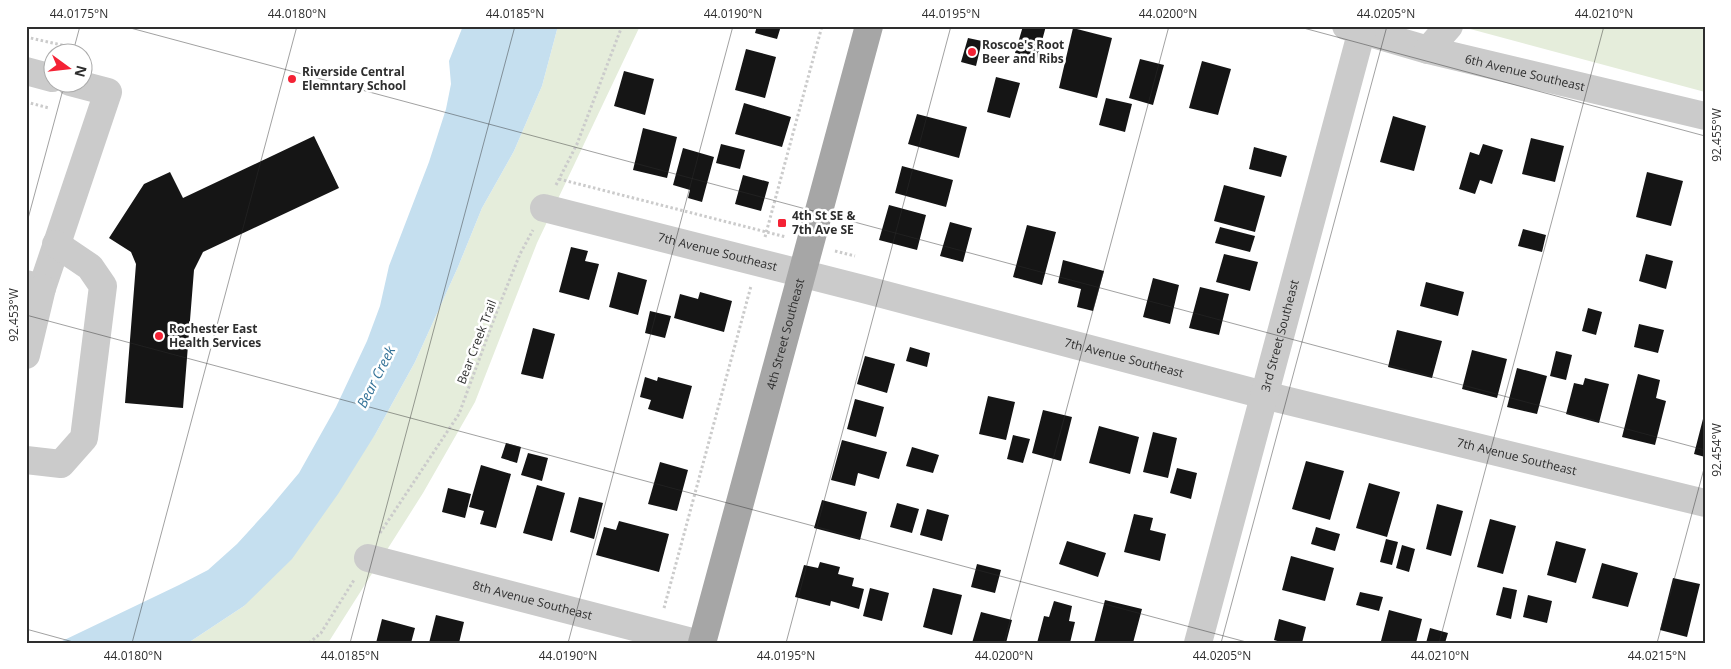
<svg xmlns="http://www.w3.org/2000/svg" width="1731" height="669" font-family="'Open Sans',sans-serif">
<rect width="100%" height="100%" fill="#fff"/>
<path fill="#e5eddb" d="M558,26h82l-103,217 -62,159 -52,91 -95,150h-140l56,-37 132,-173 39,-71 43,-95 24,-59 32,-57 28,-65z
M1459,26h246v66z"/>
<path fill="#c5dfef" d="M463,26h95l-16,60 -28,65 -32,57 -24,59 -43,95 -39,71 -38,61 -46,65 -48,47 -56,37h-130l121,-58 29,-15 29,-26 31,-34 31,-37 37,-66 31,-66 13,-35 9,-40 40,-104 17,-53 5,-25 -2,-23z"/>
<path fill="#151515" d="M757,26h24l-4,13 -22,-6z
M1023,26h23l-9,33 -22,-6z
M1073,28l39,10 -15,60 -38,-10z
M968,38l14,3 -6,25 -15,-4z
M746,49l30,8 -11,41 -30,-8z
M1140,59l24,6 -11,40 -24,-7z
M1202,61l29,8 -13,46 -29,-7z
M624,71l30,8 -9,36 -31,-9z
M996,77l24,6 -10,35 -23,-6z
M1106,98l26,6 -7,28 -26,-7z
M744,103l47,14 -9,30 -47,-13z
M917,114l50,13 -8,31 -51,-14z
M1393,116l33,10 -12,45 -34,-9z
M643,128l34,9 -10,41 -34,-8z
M314,136l25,52 -136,64 -9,18 -11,138 -58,-5 11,-139 -5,-12 -22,-14 35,-54 26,-12 13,26z
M1531,138l33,8 -9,36 -33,-8z
M721,144l24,6 -5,19 -24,-6z
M1483,144l20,6 -11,34 -12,-4 -5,14 -16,-5 11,-37 9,3z
M1254,147l33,9 -6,21 -32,-8z
M683,148l31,9 -12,45 -14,-4 2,-8 -17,-5z
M902,166l51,14 -7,27 -51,-14z
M1647,172l36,9 -12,45 -35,-9z
M743,175l26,7 -8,29 -26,-7z
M1224,185l41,11 -10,36 -41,-11z
M889,205l37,10 -9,35 -38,-10z
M950,222l22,6 -9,34 -23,-6z
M1027,225l29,7 -14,53 -29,-8z
M1220,227l35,9 -5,16 -35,-9z
M1523,229l23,6 -4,17 -24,-6z
M571,247l17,4 -3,10 14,3 -10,36 -30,-8z
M1224,254l34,8 -8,29 -34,-9z
M1646,254l27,7 -7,28 -27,-8z
M1063,260l41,11 -11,40 -16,-4 4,-18 -23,-6z
M618,272l29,8 -9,35 -29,-8z
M1153,278l26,7 -9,39 -27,-7z
M1426,282l38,10 -6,24 -38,-10z
M1200,287l29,7 -10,41 -30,-7z
M700,292l32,9 -8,31 -50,-14 6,-24 18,5z
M1588,308l14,4 -6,23 -14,-4z
M650,311l21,5 -6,22 -20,-5z
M1639,324l25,6 -6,23 -24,-6z
M533,328l22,6 -12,45 -22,-5z
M1397,330l45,11 -10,37 -44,-11z
M910,347l20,6 -3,14 -21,-6z
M1472,350l35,9 -10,39 -35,-9z
M1556,351l16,4 -6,25 -16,-4z
M865,356l30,8 -8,29 -30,-9z
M1517,368l30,8 -10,38 -30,-7z
M1638,374l22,6 -4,18 10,3 -11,44 -33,-8z
M645,377l12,4 1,-4 34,9 -9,33 -35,-10 3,-9 -11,-3z
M1585,378l24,6 -10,39 -33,-9 8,-31 9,2z
M988,396l27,6 -9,38 -27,-6z
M855,399l29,8 -8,30 -29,-8z
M1043,410l29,7 -11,44 -29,-8z
M1704,415h1v42l-11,-3z
M1099,426l40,11 -9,37 -41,-11z
M1153,432l24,6 -9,40 -25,-6z
M1013,435l17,4 -7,24 -16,-4z
M842,440l45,12 -8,27 -21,-6 -3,13 -24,-6z
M506,443l15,4 -4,16 -16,-5z
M912,447l27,8 -6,18 -27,-7z
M528,453l20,5 -6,23 -21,-6z
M1306,461l38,10 -14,49 -38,-11z
M660,462l28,8 -11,41 -29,-7z
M481,465l30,9 -15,54 -16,-4 4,-13 -15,-4z
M1177,468l20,5 -6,26 -21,-6z
M1369,483l31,9 -13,45 -31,-9z
M537,485l28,8 -13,48 -29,-8z
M448,488l23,6 -6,24 -23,-6z
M579,497l24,6 -9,36 -24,-7z
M822,500l45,12 -7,28 -46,-12z
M897,503l22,6 -7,24 -22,-6z
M1437,504l26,7 -12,45 -25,-7z
M927,509l22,6 -7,26 -22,-6z
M1134,514l19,4 -3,12 16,4 -6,27 -36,-9z
M1490,519l26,7 -13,48 -26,-7z
M619,521l50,13 -10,38 -63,-17 8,-28 12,3z
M1316,527l24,7 -5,17 -24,-7z
M1386,539l12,3 -6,23 -12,-3z
M1067,541l39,12 -8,24 -39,-13z
M1556,541l30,8 -10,34 -29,-8z
M1402,545l13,4 -6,23 -13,-4z
M1291,556l43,12 -9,33 -43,-11z
M820,562l20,5 -2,7 16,4 -2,8 12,3 -5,20 -28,-8 -1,5 -35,-9 9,-32 14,3z
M1602,563l36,10 -10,34 -36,-9z
M977,564l24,6 -6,23 -24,-6z
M1673,578l27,6 -13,53 -27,-7z
M1503,587l14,3 -6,29 -15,-4z
M870,588l19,5 -7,28 -19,-5z
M933,588l29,7 -10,40 -29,-8z
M1360,592l23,5 -4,14 -23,-6z
M1528,595l24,6 -5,22 -24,-6z
M1105,600l37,9 -9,34h-39z
M1054,601l18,5 -3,15 6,1 -5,21h-33l7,-27 5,1z
M1389,610l33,9 -6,24h-28l-7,-2z
M981,612l31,8 -6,23h-34z
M436,615l28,7 -5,21h-30z
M382,619l33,9 -4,15h-35z
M1279,619l27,8 -4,16h-18l-10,-3z
M1430,628l18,5 -3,10h-19z"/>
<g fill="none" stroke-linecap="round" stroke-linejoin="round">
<path stroke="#cbcbcb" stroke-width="3" stroke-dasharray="2.5 2.5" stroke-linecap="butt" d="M26,37l40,9
M26,102l23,6
M559,179l227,58
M556,185l21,-41 45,-118
M765,237l57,-211
M835,251l20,5
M380,533l79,-119 38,-103 23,-57 13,-24
M664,608l87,-322
M309,643l12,-10 33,-53"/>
<g stroke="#cbcbcb" stroke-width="28">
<path id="s1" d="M1346,26l82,24 277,66"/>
<path d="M1428,50l21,-24"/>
<path d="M26,71l26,7"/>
<path id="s2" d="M544,208l319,81 401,106 441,108"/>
<path d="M26,284l16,4 66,-196 -38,-10"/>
<path d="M26,355l16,-67"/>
<path d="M26,460l35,4 23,-26 19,-152 -13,-19 -34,-23"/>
<path id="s3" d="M368,558l328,85"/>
<path id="s4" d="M1198,643l164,-613"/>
</g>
<path stroke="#a6a6a6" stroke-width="28" id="s5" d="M702,643l167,-617"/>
</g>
<path fill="none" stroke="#2e2e2e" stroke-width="1" stroke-opacity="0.45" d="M123,26l1582,424M1296,26l409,110M73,52l7,-26M26,226l39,-144M26,315l1224,328M26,629l51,14M132,643l165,-617M350,643l165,-617M568,643l165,-617M786,643l165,-617M1004,643l165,-617M1221,643l166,-617M1439,643l165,-617M1657,643l48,-178"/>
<g fill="#f42235" stroke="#fff" stroke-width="2">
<circle cx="972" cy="52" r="5"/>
<circle cx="292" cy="79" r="5"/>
<rect x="777" y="218" width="10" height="10" rx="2.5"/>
<circle cx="159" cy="336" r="5"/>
</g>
<g text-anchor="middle" stroke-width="5" stroke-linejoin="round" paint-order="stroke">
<g font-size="12" font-weight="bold" fill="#2e2e2e" stroke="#fff" text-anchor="start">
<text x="982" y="49">Roscoe's Root<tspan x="982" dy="14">Beer and Ribs</tspan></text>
<text x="302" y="76">Riverside Central<tspan x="302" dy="14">Elemntary School</tspan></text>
<text x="792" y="220">4th St SE &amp;<tspan x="792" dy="14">7th Ave SE</tspan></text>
<text x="169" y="333">Rochester East<tspan x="169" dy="14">Health Services</tspan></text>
</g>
<g font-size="12" fill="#2e2e2e" stroke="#fff">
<text dy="4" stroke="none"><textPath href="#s1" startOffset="185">6th Avenue Southeast</textPath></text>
<text dy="4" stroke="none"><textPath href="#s2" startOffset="179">7th Avenue Southeast</textPath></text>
<text dy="4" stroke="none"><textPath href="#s5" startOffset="320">4th Street Southeast</textPath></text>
<text dy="4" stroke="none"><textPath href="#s4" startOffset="318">3rd Street Southeast</textPath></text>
<text transform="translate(477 342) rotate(-69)" y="4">Bear Creek Trail</text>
<text dy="4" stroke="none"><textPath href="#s2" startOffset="599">7th Avenue Southeast</textPath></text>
<text dy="4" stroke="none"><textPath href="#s2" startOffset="1004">7th Avenue Southeast</textPath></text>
<text dy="4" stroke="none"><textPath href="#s3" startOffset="170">8th Avenue Southeast</textPath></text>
</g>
<g font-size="14" font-style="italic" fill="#357398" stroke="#fff">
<text transform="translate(376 377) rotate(-63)" y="5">Bear Creek</text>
</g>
</g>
<rect width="1731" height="669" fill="none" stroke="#ffffff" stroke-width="55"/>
<g transform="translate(68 68) rotate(105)"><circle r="24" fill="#ffffff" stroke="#ababab"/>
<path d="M0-4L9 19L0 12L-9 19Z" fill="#f42235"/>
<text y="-8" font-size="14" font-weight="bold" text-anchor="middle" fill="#2e2e2e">N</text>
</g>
<rect x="28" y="28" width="1676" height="614" fill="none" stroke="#2e2e2e" stroke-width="2"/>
<g font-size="12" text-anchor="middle" fill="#2e2e2e">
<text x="79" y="18">44.0175°N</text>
<text x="297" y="18">44.0180°N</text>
<text x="515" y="18">44.0185°N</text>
<text x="733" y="18">44.0190°N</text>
<text x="951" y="18">44.0195°N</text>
<text x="1168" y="18">44.0200°N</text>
<text x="1386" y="18">44.0205°N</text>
<text x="1604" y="18">44.0210°N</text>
<text transform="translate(1717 135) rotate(-90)" y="4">92.455°W</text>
<text transform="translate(14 315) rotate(-90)" y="4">92.453°W</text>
<text transform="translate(1717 450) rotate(-90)" y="4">92.454°W</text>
<text x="133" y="660">44.0180°N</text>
<text x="350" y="660">44.0185°N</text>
<text x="568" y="660">44.0190°N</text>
<text x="786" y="660">44.0195°N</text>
<text x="1004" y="660">44.0200°N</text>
<text x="1222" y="660">44.0205°N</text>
<text x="1440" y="660">44.0210°N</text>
<text x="1657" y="660">44.0215°N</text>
</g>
</svg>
